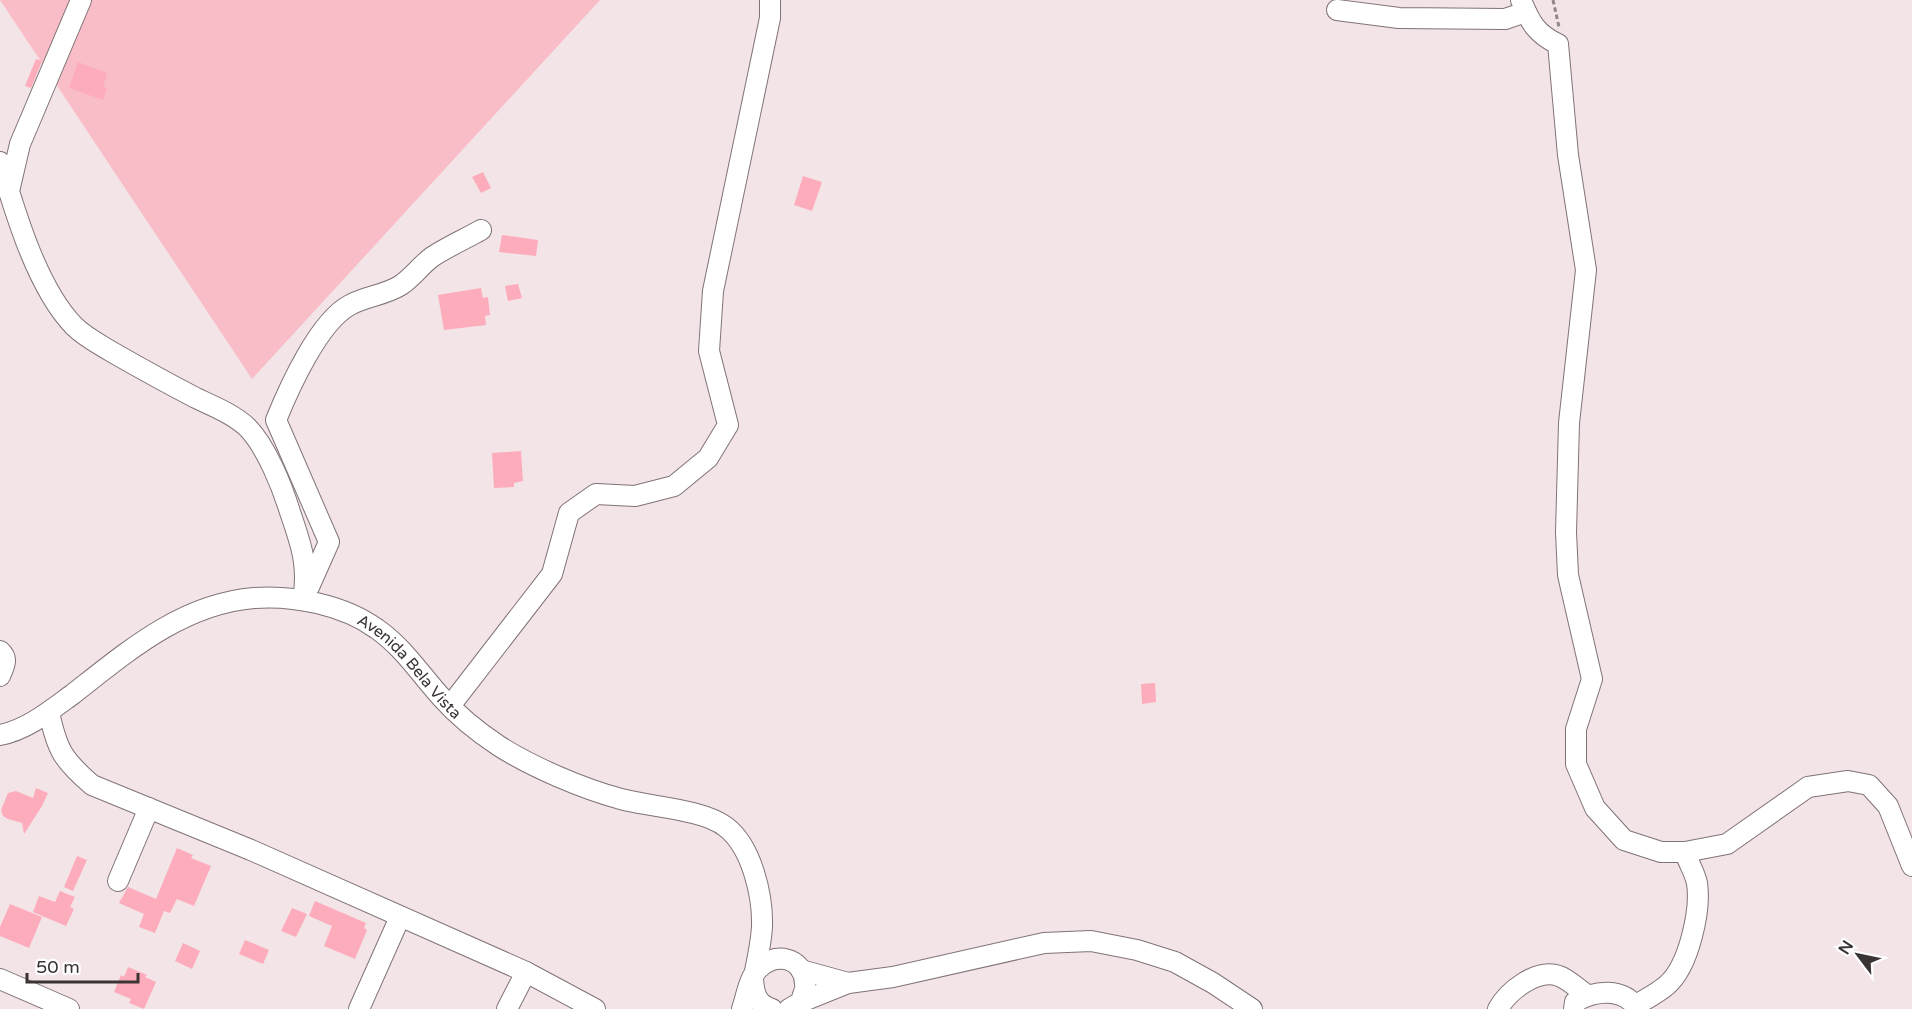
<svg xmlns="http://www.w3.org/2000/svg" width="1912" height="1009" font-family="'Varela Round',sans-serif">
<rect width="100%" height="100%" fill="#f3e4e7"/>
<path fill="#f9bdc8" d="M0,0h600l-348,379z"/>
<path fill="#fdacbc" d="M36,59l6,2 -11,27 -6,-2z
M78,62l29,11 -4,14 4,1 -4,12 -34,-12z
M483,172l8,16 -10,5 -9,-16z
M803,176l19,6 -10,29 -18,-6z
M502,235l36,5 -2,16 -37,-4z
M518,284l4,14 -14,3 -3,-15z
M481,288l2,10 5,-1 2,18 -5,1 1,9 -42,5 -6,-35z
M521,451l2,30 -9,2v4l-20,1 -2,-35z
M1155,683l1,19 -14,2 -1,-20z
M36,788l12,5 -6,13 -18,28 -2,-11 -14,-4 -5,-3 -2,-6 7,-17 8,-2 17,7z
M177,848l16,7 -2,3 20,8 -17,40 -17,-7 -7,14 -6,-2 -9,22 -16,-6 5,-13 -25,-11 9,-16 28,12z
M77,856l10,4 -14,31 -9,-4z
M60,891l15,6 -5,10 4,2 -8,17 -33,-14 6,-16 16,6z
M315,901l51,22 -2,5 3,2 -12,29 -31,-13 8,-20 -23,-10z
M10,904l32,13 -13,31 -29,-12v-9z
M292,908l15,6 -11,23 -15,-6z
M245,940l24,10 -6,14 -24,-10z
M183,943l17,8 -8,18 -17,-8z
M128,967l19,8 -2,2 11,5 -12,27 -15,-6 2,-4 -17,-7 7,-17 3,2z"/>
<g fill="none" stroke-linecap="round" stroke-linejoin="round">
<g stroke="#807375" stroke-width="22">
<g id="minor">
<path d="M1521,0c9,22 15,34 37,44l10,111 18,115 -17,153 -3,109 2,43 24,104 -16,50v35l19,44 29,32 37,12h24l42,-8 81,-57 40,-6 21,4 19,21 24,60"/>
<path d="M1337,10l62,8 106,1 21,-7"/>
<path d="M0,162c15,50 37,126 74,164 11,11 25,18 38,26 28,16 55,31 84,46 17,8 37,16 51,29 19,19 35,59 43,85 11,32 19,54 13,88"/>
<path d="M10,187l10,-43 61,-144"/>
<path d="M309,587l20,-45 -53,-122c13,-32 43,-99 74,-115 16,-9 36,-10 51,-20 12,-8 20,-20 31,-28 15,-10 33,-18 49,-27"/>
<path d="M0,651c9,8 4,15 0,25"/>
<path d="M450,706l102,-132 17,-61 27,-19 39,2 39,-10 34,-28 20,-33 -19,-74 4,-60 57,-273v-18"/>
<path d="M49,712c8,38 14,48 43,73l159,65 275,122 69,37"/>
<path id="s1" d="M0,735c27,-5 51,-25 73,-41 55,-43 109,-90 181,-96 40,-3 90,7 123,31 26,18 44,46 65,69 16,18 36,34 57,48 33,21 84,43 122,53 29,8 82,10 105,28 26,20 37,69 36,100 -1,15 -4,30 -7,44"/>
<path d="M118,881l31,-73"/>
<path d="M801,970l47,13"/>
<path d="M0,979l69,30"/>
<path d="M753,979c1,14 3,25 19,30"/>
<path d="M801,1002l47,-19 45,-6 151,-34 47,-2 46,9 38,12 38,21 39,26"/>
<path d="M1636,1005c10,-6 22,-12 31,-20 22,-19 34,-75 30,-102 -2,-10 -9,-21 -12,-31"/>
<path d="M359,1009l41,-92"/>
<path d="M507,1009l19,-37"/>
<path d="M742,1009c4,-12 7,-30 15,-39 16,-19 47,-14 48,14 1,5 -3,12 -4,18l-12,7"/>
<path d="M1498,1009c10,-18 39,-41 61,-33 9,3 19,13 28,19"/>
<path d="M1574,1009l1,-7c20,-12 48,-15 63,7"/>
</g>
</g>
<path stroke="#918788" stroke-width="3" stroke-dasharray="4.5 3" stroke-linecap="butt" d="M1553,0l6,27"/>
<use href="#minor" stroke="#fff" stroke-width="20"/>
</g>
<g text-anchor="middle" stroke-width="4.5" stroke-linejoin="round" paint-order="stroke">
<g font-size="16" fill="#3a3435" stroke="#fff">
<text dy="6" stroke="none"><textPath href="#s1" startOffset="471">Avenida Bela Vista</textPath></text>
</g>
</g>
<g transform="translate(1858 955) rotate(302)" stroke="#ffffff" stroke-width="4.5" paint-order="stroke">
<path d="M0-4.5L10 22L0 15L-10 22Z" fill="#3a3435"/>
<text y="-9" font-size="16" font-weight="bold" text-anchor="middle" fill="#3a3435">N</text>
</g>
<path d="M27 973v9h111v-9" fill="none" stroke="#3a3435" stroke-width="3"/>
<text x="36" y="973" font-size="18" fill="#3a3435" stroke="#ffffff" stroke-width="4.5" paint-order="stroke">50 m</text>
</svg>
